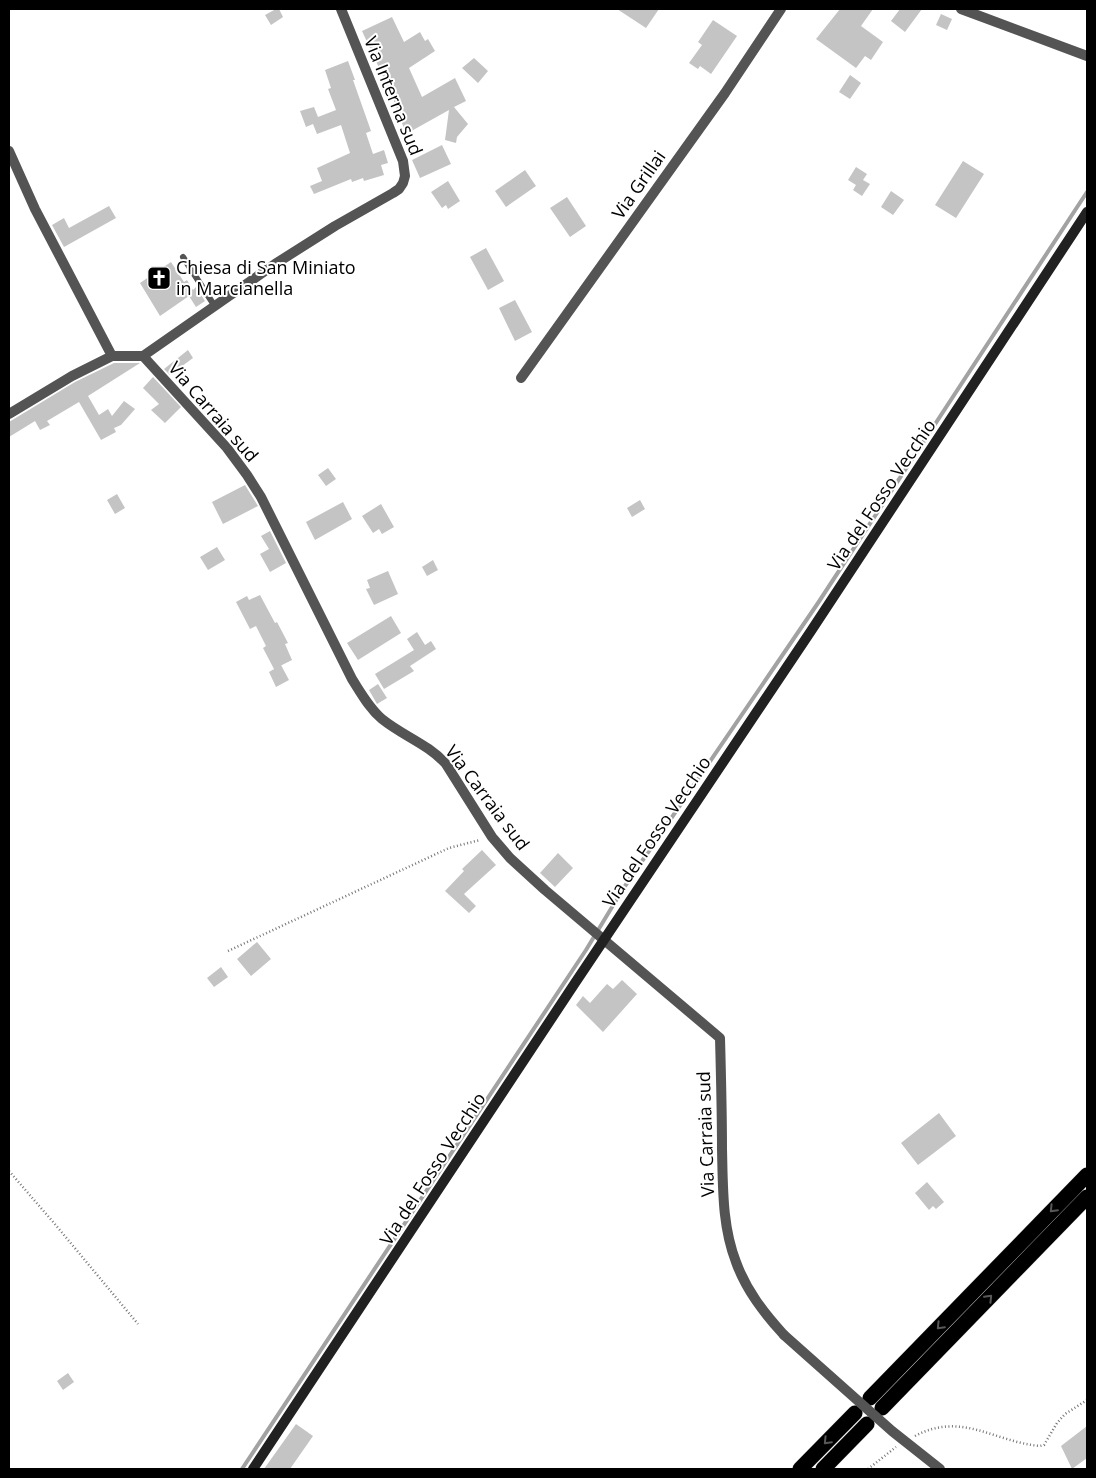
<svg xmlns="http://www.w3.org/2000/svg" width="1096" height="1478" font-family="'Open Sans',sans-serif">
<rect width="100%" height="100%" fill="#fff"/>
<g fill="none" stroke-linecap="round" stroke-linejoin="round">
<path stroke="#a2a2a2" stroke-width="4" d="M242,1469l344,-519 37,-61 195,-286 269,-411"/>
</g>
<path fill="#c4c4c4" d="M276,9h3l4,8 -12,8 -6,-10z
M617,9h42l-13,19z
M840,9h33l-12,17 22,16 -12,18 -6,-4 -9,12 -40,-29z
M900,9h22l-17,23 -14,-11z
M941,14l11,5 -5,11 -11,-5z
M392,17l12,25 16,-10 5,9 3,-2 7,12 -26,17 13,29 33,-19 11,23 -12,6 14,17 -11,13 -1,6 -11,-3 4,-30 -43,24 -14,-38 -30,-65z
M713,20l24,16 -26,38 -11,-8 -2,3 -9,-6 13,-18 -4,-3z
M474,58l14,13 -10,12 -16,-15z
M348,61l7,19h-2l18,51 -5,2 7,21 11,-4 4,13 -7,2 3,10 -20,6 -1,-3 -11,4 -1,-3 -37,15 -4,-8 12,-5 -5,-13 33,-15 -9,-28 -24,9 -4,-10 -7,3 -6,-16 14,-4 4,10 18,-7 -8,-21 3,-1 -6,-18z
M850,75l11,8 -11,16 -11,-7z
M442,145l9,19 -31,14 -8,-18z
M963,161l21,13 -28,44 -21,-13z
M856,167l11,7 -4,6 7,4 -8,12 -9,-6 3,-5 -8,-5z
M525,170l11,16 -30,21 -11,-16z
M448,181l12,20 -12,8 -2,-4 -4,3 -11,-16z
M891,191l13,9 -11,15 -12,-8z
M567,197l19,29 -16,11 -20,-29z
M109,206l7,12 -52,29 -12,-22 12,-7 5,10z
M486,248l18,33 -16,9 -18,-33z
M171,262l13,20 3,-2 6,10 3,-3 9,14 -9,6 -7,-11 -29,20 -20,-33z
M515,300l17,32 -17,9 -16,-33z
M188,350l5,8 -23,17 -6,-6z
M114,363h26l-52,33 11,19 9,-6 4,7 12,-15 11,8 -14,16 -7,3 2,4 -15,8 -22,-38 -32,19 3,4 -10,5 -5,-9 -26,16v-15l66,-40z
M153,377l28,30 -16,16 -14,-13 8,-6 -16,-16z
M328,468l8,11 -10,7 -8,-11z
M245,485l13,21 -35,18 -11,-22z
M117,494l8,14 -10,6 -8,-14z
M640,500l5,9 -13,8 -5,-9z
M343,502l9,17 -37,21 -9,-18z
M381,504l13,23 -12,7 -3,-5 -6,4 -11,-17z
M270,531l16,32 -16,9 -10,-18 9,-5 -8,-13z
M217,547l8,13 -17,10 -8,-13z
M433,560l5,10 -11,6 -5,-9z
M388,571l10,23 -24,11 -8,-16 4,-1 -3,-8z
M260,595l15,28 2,-1 11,21 -3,1 7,16 -18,9 -11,-21 3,-2 -10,-20 -6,3 -14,-27 11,-6 2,4z
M391,616l10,17 -43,27 -11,-17z
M417,632l8,13 6,-4 5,8 -26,17 4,5 -30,18 -9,-15 39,-24 -7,-11z
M281,665l8,15 -13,7 -7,-15z
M378,684l9,14 -10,6 -8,-14z
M482,850l14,15 -32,29 12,12 -7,7 -24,-22 19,-20 -2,-2z
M558,853l15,15 -18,19 -15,-14z
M257,942l14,17 -20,17 -14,-17z
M221,967l7,10 -14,10 -7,-9z
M622,980l15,14 -34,38 -27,-27 7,-9 7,7 17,-19 6,5z
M939,1113l17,23 -38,29 -17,-22z
M927,1182l17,20 -8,7 -3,-3 -4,4 -14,-17z
M68,1373l6,9 -11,8 -6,-9z
M296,1424l17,12 -23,33h-26z
M1087,1426v32l-15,11 -11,-23z"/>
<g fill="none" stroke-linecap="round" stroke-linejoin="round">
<g stroke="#dbdbdb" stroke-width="16">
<path id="highway" d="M870,1398l217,-223
M882,1408l205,-211
M800,1469l55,-56
M823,1469l44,-45"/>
</g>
<path stroke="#767676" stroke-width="2.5" stroke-dasharray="1 2.5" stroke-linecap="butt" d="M228,951l221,-103 31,-8
M9,1171l45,52 84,101
M915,1436c47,-25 79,6 125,10l4,-1 13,-22 8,-9 22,-14
M868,1469l28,-22"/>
<path stroke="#545454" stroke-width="6" d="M183,257l31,48"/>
<path stroke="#545454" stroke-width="10" d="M961,9l126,47
M9,151l26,58 77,147h31l84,92 20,27 14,22 91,182c9,14 17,29 30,40 21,17 46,25 64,45l46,73 18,21 35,32 175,148c1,37 2,74 2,111 1,38 0,77 14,113 10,28 28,51 48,73
M143,356l132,-92 60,-38 58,-33 6,-4 4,-6 2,-7 -2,-15 -62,-152
M521,378l204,-285 56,-84
M9,414l63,-38 40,-20"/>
<path stroke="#212121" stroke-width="10" d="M253,1469l322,-486 236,-352 276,-419"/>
<use href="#highway" stroke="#000" stroke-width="15"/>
<path stroke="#545454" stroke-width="10" d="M784,1335l108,96 48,38"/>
</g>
<defs><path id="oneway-chevron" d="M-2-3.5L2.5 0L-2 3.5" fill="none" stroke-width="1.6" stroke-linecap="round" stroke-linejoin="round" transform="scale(1.25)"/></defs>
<g stroke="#595959">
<use href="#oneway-chevron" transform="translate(1053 1209) rotate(134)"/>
<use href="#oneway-chevron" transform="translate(989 1298) rotate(-46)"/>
<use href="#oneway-chevron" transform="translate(940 1326) rotate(134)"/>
<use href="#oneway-chevron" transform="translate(827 1441) rotate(134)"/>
</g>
<defs>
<g id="church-square" transform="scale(1.25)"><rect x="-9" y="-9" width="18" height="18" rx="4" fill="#000" stroke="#fff"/><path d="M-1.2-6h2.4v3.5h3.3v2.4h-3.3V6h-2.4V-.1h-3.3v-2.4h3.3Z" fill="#fff"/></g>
</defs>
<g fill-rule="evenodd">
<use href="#church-square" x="159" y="278"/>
</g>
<g text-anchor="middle" stroke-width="4" stroke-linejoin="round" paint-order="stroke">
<g font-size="18" fill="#000" stroke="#fff">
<text transform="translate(393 96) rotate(68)" y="6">Via Interna sud</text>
<text transform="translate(639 185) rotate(-55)" y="6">Via Grillai</text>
<text transform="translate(213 412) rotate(49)" y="6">Via Carraia sud</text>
<text transform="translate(882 495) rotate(-56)" y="6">Via del Fosso Vecchio</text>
<text transform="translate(487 798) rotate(53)" y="6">Via Carraia sud</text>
<text transform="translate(657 832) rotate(-56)" y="6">Via del Fosso Vecchio</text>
<text transform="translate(706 1134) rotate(-92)" y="6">Via Carraia sud</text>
<text transform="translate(433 1169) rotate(-57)" y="6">Via del Fosso Vecchio</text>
</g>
<g font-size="18" fill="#000" stroke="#fff" text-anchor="start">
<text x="176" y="274">Chiesa di San Miniato<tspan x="176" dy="21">in Marcianella</tspan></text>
</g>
</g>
<rect width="1096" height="1478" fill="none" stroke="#000000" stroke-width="20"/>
</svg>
